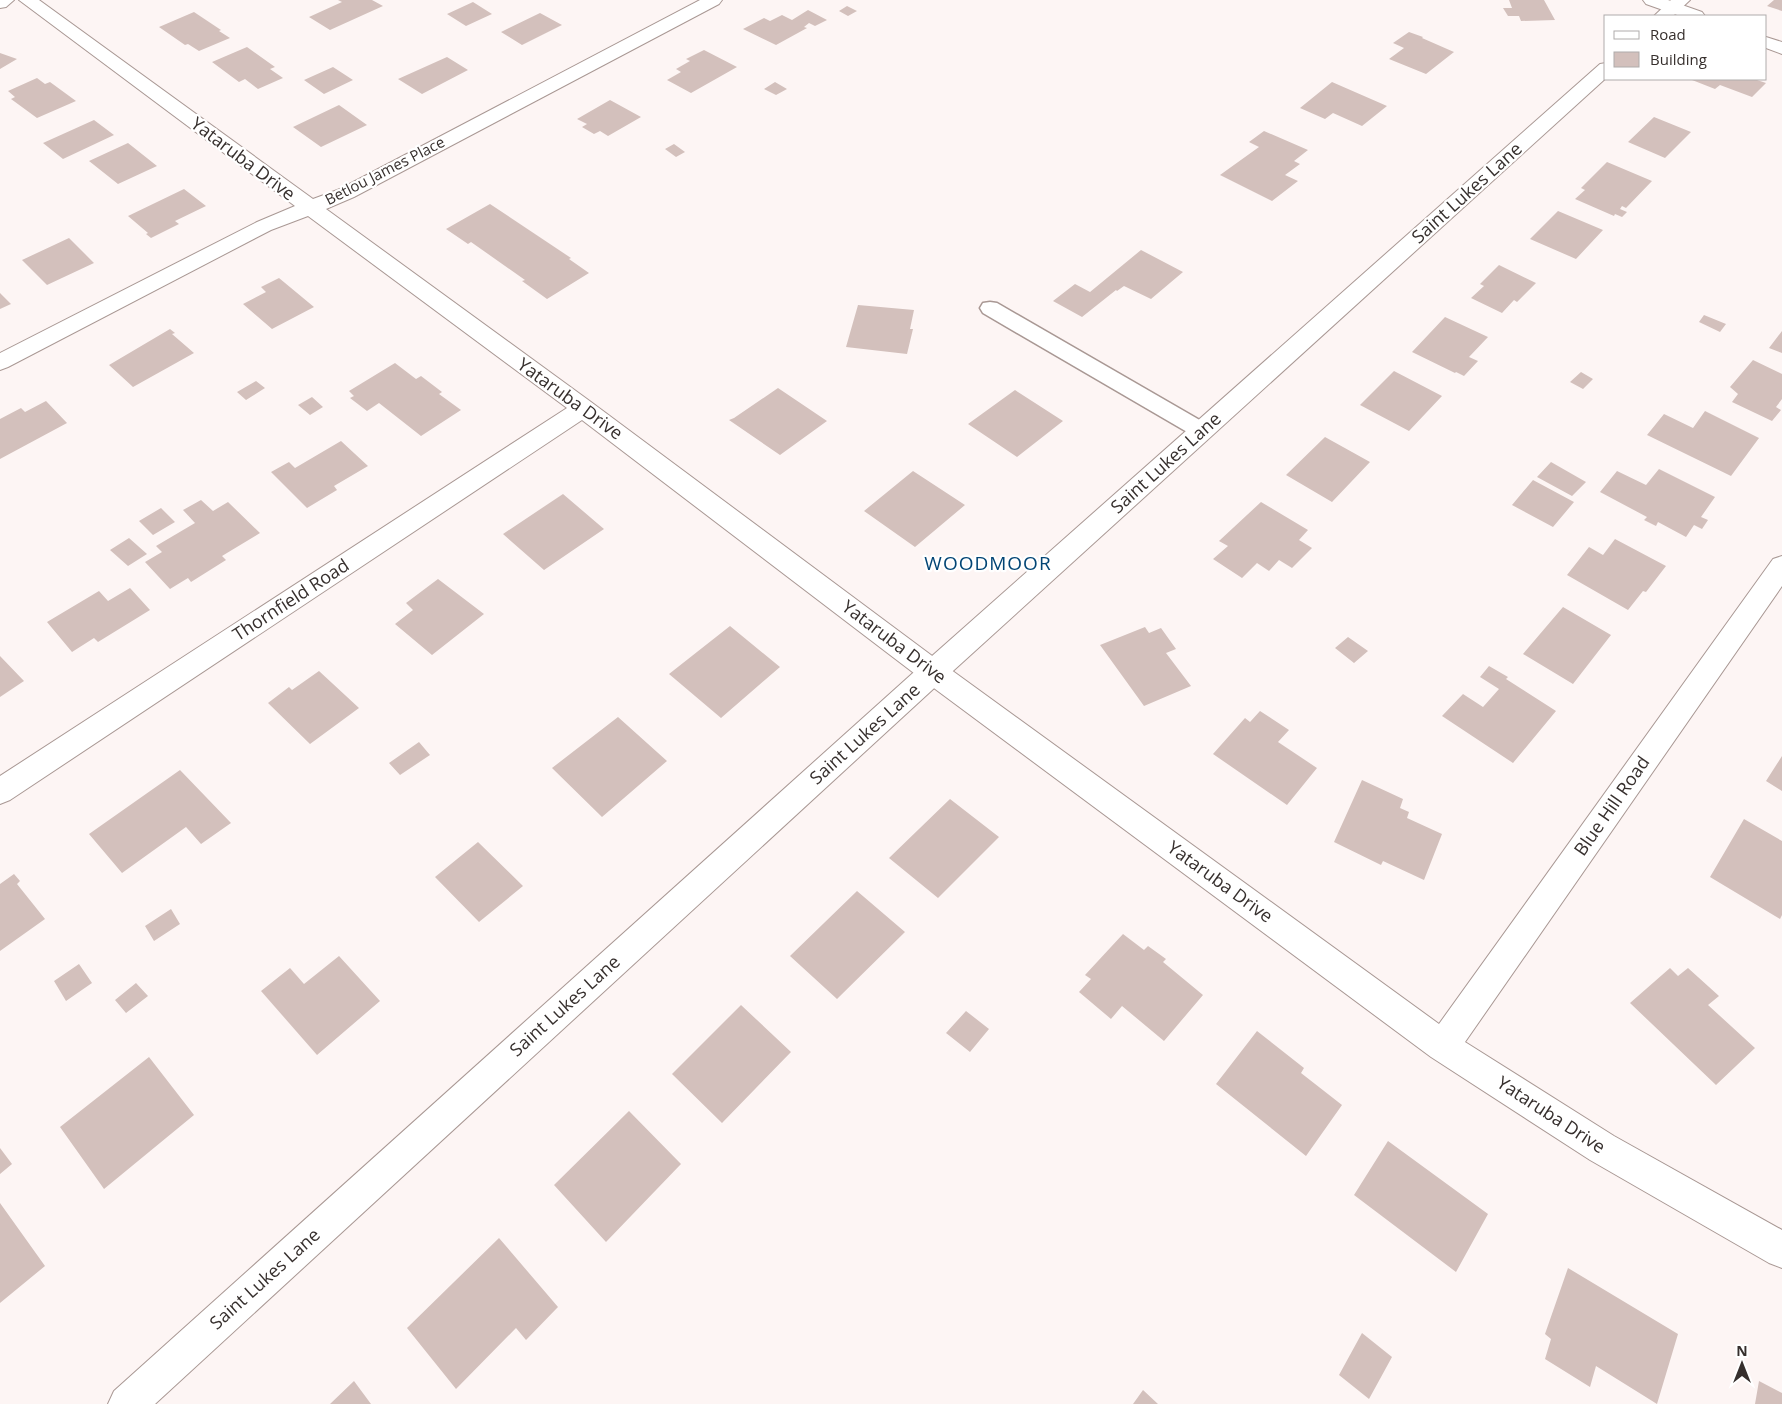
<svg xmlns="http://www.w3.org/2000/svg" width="1782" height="1404" font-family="'Open Sans',sans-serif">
<rect width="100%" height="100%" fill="#fdf5f4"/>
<path fill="#d3c0bc" d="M338,0h34l11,6 -53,24 -21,-13 33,-15z
M1509,0h35l11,20 -34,1 -2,-5h-11l-5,-8h9z
M1774,0h8v11l-15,-5z
M473,2l19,12 -26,12 -19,-12z
M847,6l10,5 -9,5 -9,-5z
M808,10l19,10 -12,6 -6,-3 -5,4 3,1 -31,17 -33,-16 21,-11 6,3 12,-6 10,5z
M194,12l27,18 -2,1 11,7 -31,13 -11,-7 -3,1 -26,-18z
M540,13l22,12 -40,20 -21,-13z
M1409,32l14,5 -1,1 32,14 -28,22 -37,-15 15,-11 -11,-5z
M247,47l28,20 -5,2 13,9 -25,11 -13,-10 -6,3 -27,-20z
M704,50l33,17 -46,26 -24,-13 14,-8 -5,-3 14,-8 -4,-2z
M0,53l17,6 -17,10z
M447,57l21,13 -46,24 -24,-15z
M333,67l20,13 -29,14 -20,-14z
M37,78l8,6 5,-2 26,19 -39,17 -26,-19 4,-2 -7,-6z
M1694,79h60l12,4 -14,14 -32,-12 -5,4 -23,-9z
M775,82l12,7 -11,6 -12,-6z
M1332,82l55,24 -25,20 -29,-13 -8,6 -25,-11z
M610,100l31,17 -33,19 -8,-5 -6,3 -12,-7 5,-3 -10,-5z
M339,105l28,20 -46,22 -28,-20z
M1654,117l37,15 -26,26 -37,-16z
M94,120l20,15 -51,24 -20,-16z
M1264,131l44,19 -14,11 6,3 -15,11 13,6 -26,20 -52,-26 39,-28 -10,-5z
M128,143l29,23 -39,18 -29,-23z
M674,144l11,8 -9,5 -11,-8z
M1607,162l45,19 -26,27 -4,-2 -2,3 7,3 -5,5 -7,-3 -1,2 -39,-17 10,-9 -4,-2z
M184,189l22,17 -31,15 4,3 -28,14 -5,-4 2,-1 -20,-17z
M490,204l81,54 -2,1 20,14 -42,26 -25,-18 3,-1 -54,-38 -3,2 -22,-15z
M1558,211l45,19 -27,29 -46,-20z
M69,238l25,25 -47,22 -25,-25z
M1141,250l42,22 -32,27 -27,-13 -7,5 -1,-1 -34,27 -29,-16 22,-17 15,8z
M1499,265l37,18 -19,19 -3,-2 -12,13 -31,-15 13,-12 -4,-2z
M279,278l35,29 -42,22 -29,-25 23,-12 -5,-5z
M0,293l11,11 -11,5z
M858,305l56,5 -4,19h3l-6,25 -61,-7z
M1704,315l22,9 -6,8 -21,-10z
M1445,317l43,20 -19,20 9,4 -14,15 -8,-4 -1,1 -43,-21z
M170,329l5,4 -3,1 22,19 -61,34 -24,-22z
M1782,331v22l-13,-5z
M1753,360l29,14v25l-6,8 5,3 -9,11 -40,-19 6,-8 -8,-7z
M395,363l21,16 5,-3 21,16 -3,2 22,16 -40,26 -42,-33 -12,8 -17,-13 4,-2 -5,-5z
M1394,371l48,25 -33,35 -49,-26z
M1581,372l12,7 -10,10 -13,-7z
M256,381l9,7 -19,12 -9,-8z
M778,388l49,33 -47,34 -51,-35 5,-2z
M1015,390l48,31 -46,36 -49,-33z
M312,397l11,10 -13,8 -12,-10z
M46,401l21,22 -67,36v-40l21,-11 4,4z
M1705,411l54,27 -28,38 -84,-41 17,-21 29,14z
M1325,437l45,25 -38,40 -46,-27z
M341,441l27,25 -34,20 3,4 -30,18 -36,-36 18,-10 6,6z
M1551,462l35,20 -14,14 -35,-19z
M1659,469l56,28 -14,20 7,3 -6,9 -8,-4 -8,12 -28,-15 -2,4 -12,-6 3,-3 -47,-25 17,-21 29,14z
M913,471l52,34 -50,42 -51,-36z
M1533,480l41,22 -21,25 -41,-22z
M563,494l41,35 -60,41 -41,-36z
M201,500l12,11 15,-9 32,31 -38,23 4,4 -35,22 -3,-4 -18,11 -25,-27 17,-10 -6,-6 39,-23 -12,-13z
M1261,502l47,28 -9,10 13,8 -20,20 -13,-8 -10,11 -12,-8 -15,15 -29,-19 15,-13 -9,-5z
M161,508l14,14 -22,13 -14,-14z
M129,538l18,16 -19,12 -18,-16z
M1615,539l51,27 -20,26 -3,-1 -15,19 -61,-35 22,-28 14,8z
M438,579l46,35 -52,41 -37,-31 18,-14 -7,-7z
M130,588l20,22 -52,32 -4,-4 -22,14 -25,-30 52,-31 9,10z
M1563,607l48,28 -38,49 -50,-30z
M730,626l50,41 -59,51 -52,-44z
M1145,627l4,6 12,-5 15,21 -10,4 25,33 -47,20 -44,-61z
M1348,637l20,14 -14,12 -19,-15z
M0,656l24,25 -24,16z
M1489,666l19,11 -2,2 50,32 -43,52 -71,-47 21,-22 20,13 16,-18 -19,-12z
M319,671l40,37 -49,36 -42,-41 21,-16 3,3z
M1260,711l29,19 -11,12 39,26 -30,37 -74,-51 32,-36 5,4z
M618,717l49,44 -65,56 -50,-49z
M419,742l11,13 -30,20 -11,-12z
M1782,756v35l-16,-10z
M180,770l51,53 -30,21 -15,-17 -64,46 -33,-39z
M1362,780l41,19 -3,9 9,4 -2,6 35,16 -18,46 -41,-19 -2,4 -47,-23z
M950,799l49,38 -61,61 -49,-40z
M1744,819l38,22v74l-2,4 -70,-42z
M478,842l45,44 -44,36 -44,-45z
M14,874l6,7 -3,3 28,35 -45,32v-67z
M857,891l48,41 -68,67 -47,-43z
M171,909l9,15 -26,17 -9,-15z
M1123,934l21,16 4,-4 18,13 -3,3 40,33 -39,46 -42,-35 -11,13 -32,-27 12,-13 -6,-4z
M339,956l41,45 -63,54 -56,-64 29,-23 14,16z
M79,964l13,19 -26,18 -12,-20z
M1670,968l8,8 10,-8 31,28 -11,9 47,43 -39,37 -86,-82z
M136,983l12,13 -22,17 -11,-13z
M741,1005l50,47 -69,71 -50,-49z
M966,1011l23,18 -19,23 -24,-19z
M1257,1031l47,37 -3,5 41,32 -36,51 -90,-72z
M149,1057l45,58 -90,74 -44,-62z
M629,1111l52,53 -75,78 -52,-57z
M1388,1141l100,73 -32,58 -102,-77z
M0,1148l12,16 -12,10z
M0,1203l45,63 -45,37z
M499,1238l59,69 -32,33 -10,-12 -60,61 -49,-61z
M1568,1268l110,66 -21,70 -61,-38 -6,21 -45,-28 6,-20 -6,-5z
M1362,1333l30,24 -23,42 -30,-24z
M354,1381l17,23h-41z
M1759,1381l23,12v11h-27z
M1143,1390l15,14h-25z"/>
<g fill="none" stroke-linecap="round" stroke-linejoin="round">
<g stroke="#a99894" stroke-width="3">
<path id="lane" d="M990,302l7,1 213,123 3,5 -3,5 -8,3 -8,-3 -211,-123 -3,-5 3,-5z"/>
</g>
<g stroke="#a99894" stroke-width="2">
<path id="street" d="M0,0h14l-8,7 -6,1z
M19,0h20l274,199 27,-10 360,-189h22l-3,4 -365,193 -28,12 265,193 352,262 496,360 334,-465 9,-3v30l-317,456 149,94 168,94v38l-13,-5 -179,-103 -159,-103 -508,-377 -341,-260 -572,380 -10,4v-28l567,-368 -259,-192 -37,14 -263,137 -8,3v-17l257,-131 38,-16z
M1643,0h25l34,12 3,4h-25l-34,-12z
M1766,37l16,5v12l-16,-6z"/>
</g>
<g stroke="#a99894" stroke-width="2">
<path id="secondary" d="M1671,0h19l-17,16h-19z
M1606,63v15l-663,602 -788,724h-47l6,-13 809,-727 677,-600z"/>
</g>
<use href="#lane" fill="#fff" fill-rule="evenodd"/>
<use href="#street" fill="#fff" fill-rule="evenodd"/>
<use href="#secondary" fill="#fff" fill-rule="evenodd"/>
</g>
<g text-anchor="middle" stroke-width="4.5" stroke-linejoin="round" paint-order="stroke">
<g font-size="15" fill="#362f2d" stroke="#fff">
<text transform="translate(385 171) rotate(-27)" y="5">Betlou James Place</text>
</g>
<g font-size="18" fill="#362f2d" stroke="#fff">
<text transform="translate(243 159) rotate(37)" y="6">Yataruba Drive</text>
<text transform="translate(1467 193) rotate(-42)" y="6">Saint Lukes Lane</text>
<text transform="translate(570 399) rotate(36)" y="6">Yataruba Drive</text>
<text transform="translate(1166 463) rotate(-42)" y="6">Saint Lukes Lane</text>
<text transform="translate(291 600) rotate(-33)" y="6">Thornfield Road</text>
<text transform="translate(894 642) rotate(37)" y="6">Yataruba Drive</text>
<text transform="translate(865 734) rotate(-42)" y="6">Saint Lukes Lane</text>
<text transform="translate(1612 806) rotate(-55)" y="6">Blue Hill Road</text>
<text transform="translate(1220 882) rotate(36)" y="6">Yataruba Drive</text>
<text transform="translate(565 1006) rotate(-42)" y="6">Saint Lukes Lane</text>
<text transform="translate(1551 1115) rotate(33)" y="6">Yataruba Drive</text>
<text transform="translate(265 1279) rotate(-42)" y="6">Saint Lukes Lane</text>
</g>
<g font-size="19" letter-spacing="1" fill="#024474" stroke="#fff">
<text x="988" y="570">WOODMOOR</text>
</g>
</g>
<rect x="1604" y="15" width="162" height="65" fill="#ffffff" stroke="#afacab"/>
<rect x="1614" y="31" width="25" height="8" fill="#ffffff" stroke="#afacab"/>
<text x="1650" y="40" font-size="15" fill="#362f2d">Road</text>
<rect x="1614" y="52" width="25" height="15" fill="#d3c0bc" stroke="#afacab"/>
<text x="1650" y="65" font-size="15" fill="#362f2d">Building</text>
<g transform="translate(1742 1364)" stroke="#ffffff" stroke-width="4" paint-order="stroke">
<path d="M0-4L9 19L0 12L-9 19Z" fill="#362f2d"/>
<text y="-8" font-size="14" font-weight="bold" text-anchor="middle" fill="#362f2d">N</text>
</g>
</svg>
